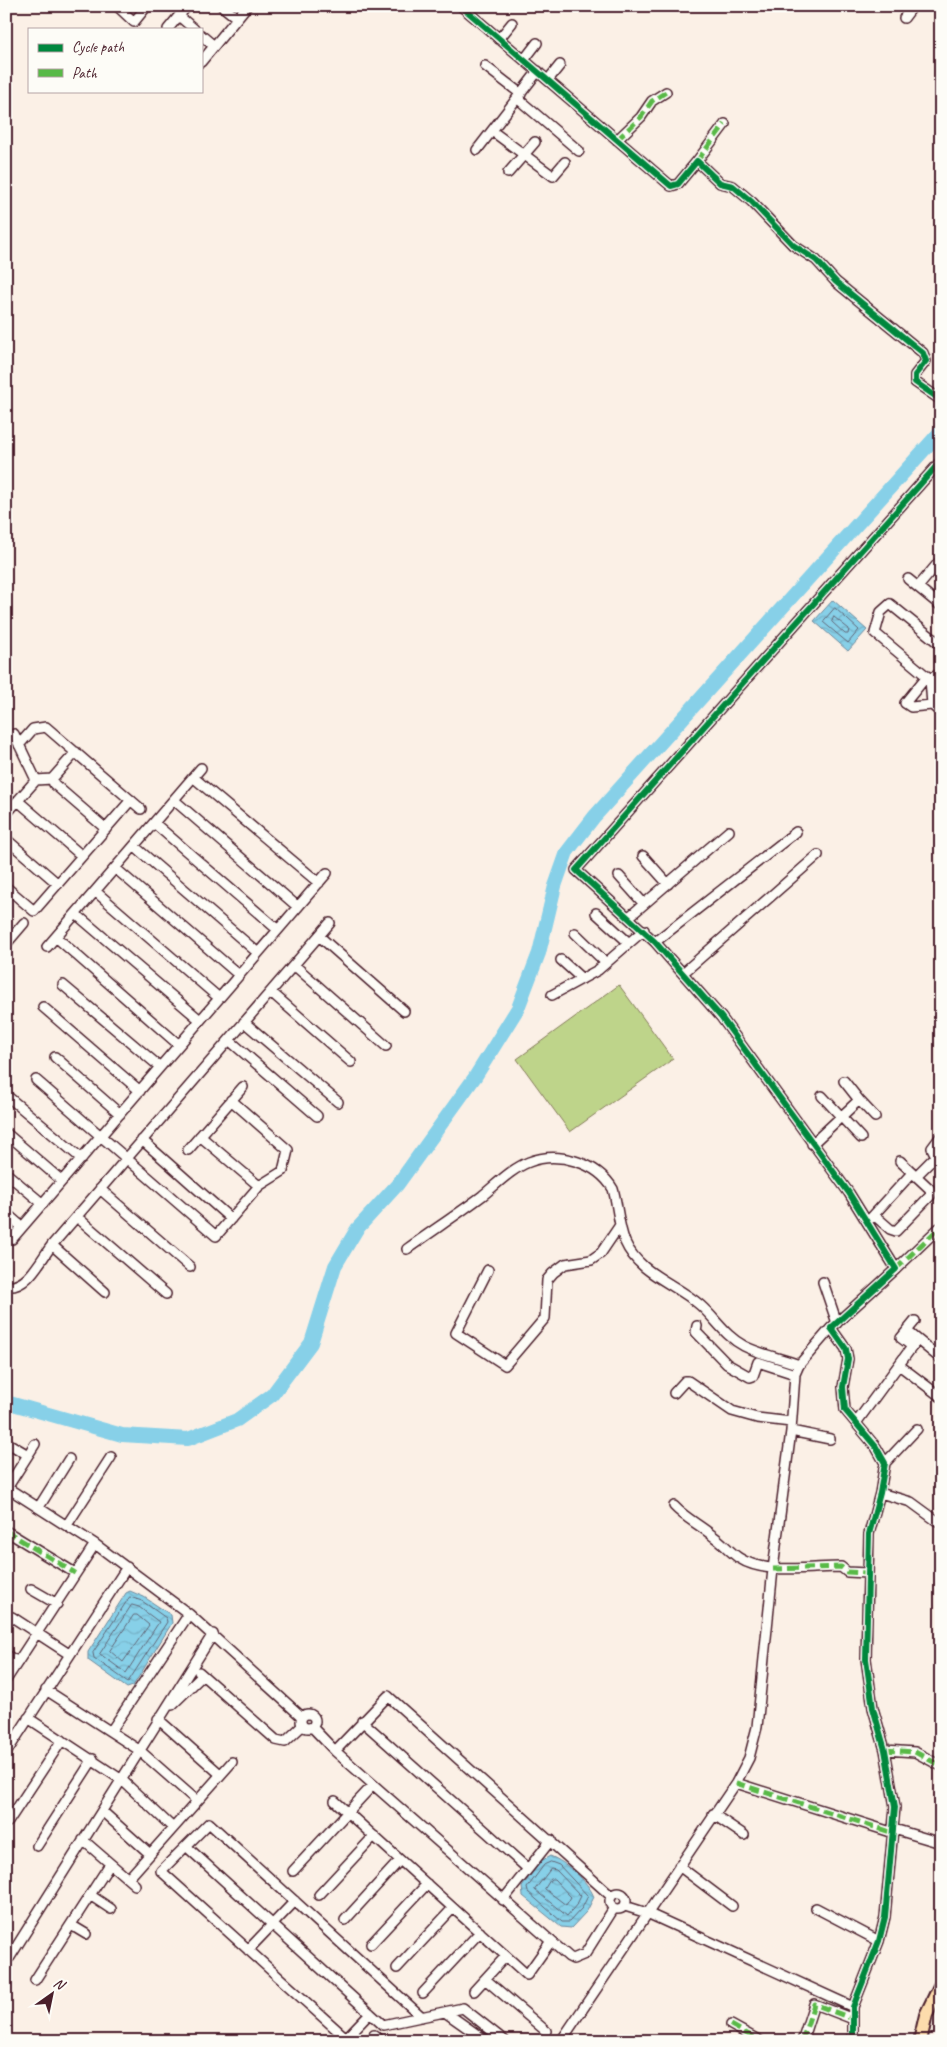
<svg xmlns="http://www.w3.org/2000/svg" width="947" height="2047" font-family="Caveat,sans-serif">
<defs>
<pattern id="water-waves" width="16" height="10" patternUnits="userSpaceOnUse" patternTransform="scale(1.25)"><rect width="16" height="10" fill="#87d0e8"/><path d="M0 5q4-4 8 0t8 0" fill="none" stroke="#76b2c7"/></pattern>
</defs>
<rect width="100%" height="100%" fill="#fbf0e6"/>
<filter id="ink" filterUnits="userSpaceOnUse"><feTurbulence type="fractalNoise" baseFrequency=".02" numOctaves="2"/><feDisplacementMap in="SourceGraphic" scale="10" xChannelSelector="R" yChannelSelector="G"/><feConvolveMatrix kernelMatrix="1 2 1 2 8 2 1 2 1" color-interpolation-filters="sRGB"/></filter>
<g filter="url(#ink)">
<path fill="#bed48a" stroke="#847a5a" d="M619,985l54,74 -103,73 -53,-73z"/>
<path fill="url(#water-waves)" stroke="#6f899c" d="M833,600l34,30 -19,21 -34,-30z
M130,1591l14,6 27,18 1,8 -39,63 -6,2 -39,-28v-8l38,-59z
M550,1856c16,6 38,25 44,41l-7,14 -16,17 -10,-1 -38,-31 -1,-9 19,-26z"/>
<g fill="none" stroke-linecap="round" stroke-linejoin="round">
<path stroke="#626677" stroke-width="1" d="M835,608l24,22 -11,13 -25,-21z
M834,617l15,12 -1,5h-3l-13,-12z
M130,1597l12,4 24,17 1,4 -39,60 -34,-24 -1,-5z
M132,1605l7,2 20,15 -33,51 -26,-19z
M134,1615h3l12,10 -26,37 -13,-11z
M551,1862l8,3 29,31 -6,12 -13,14h-7l-34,-30 -1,-4 17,-23z
M551,1869l5,1 25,26 -4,8 -10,12 -32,-26z
M551,1879h3l17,18 -5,8 -21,-16z"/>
<path stroke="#87d0e8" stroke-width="14" d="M6,1402l116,33 66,4 49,-19 35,-25 39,-52 24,-77 22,-37 41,-45 77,-107 43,-69 21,-55 16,-67 12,-34 27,-35 347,-386"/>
<g stroke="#4a1f2b" stroke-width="12">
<path id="street" d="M117,6l17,16 13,-16
M222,6l15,12
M461,6l210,180 7,-2 19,-23 23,22 13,3 19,16 41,43 23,15 20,22 87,71 3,8 -11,14v7l26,18
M179,16l15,13
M904,18l9,-12
M168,29l19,-23
M201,35l13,11
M499,39l13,-16
M524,60l13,-17
M201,62l46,-56
M485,66l36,28
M548,80l12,-15
M517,98l62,53
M492,131l61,45 12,-14
M617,140l24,-23 11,-16 14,-9
M477,150l61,-79
M697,161l28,-37
M508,173l27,-31
M908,579l33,27
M918,587l21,-25
M941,645l-51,-41 -9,8 -6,21 55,46 2,26 9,8
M927,676l-22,27 6,4 21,-2
M930,679l11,-6
M14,734l22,46
M19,745l14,-16 13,-2 95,82
M193,777l126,106
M52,779l2,5 52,45
M174,800l124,107
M18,801l64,55
M6,814l30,-34 16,-1 24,-27
M154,823l124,107
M6,839l52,45
M134,846l124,107
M643,856l25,28
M115,868l124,107
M619,876l25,28
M6,887l28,24 97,-111
M95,891l124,107
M596,913l33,30
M76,914l124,106
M629,917l100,-86
M575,933l31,30
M319,936l85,75
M56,937l123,108
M655,942l141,-110
M6,944l18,-21
M47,947l154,-179
M561,960l21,19
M294,965l92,81
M683,973l135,-118
M63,985l97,82
M271,992l80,70
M552,995l46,-25 46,-40
M43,1007l97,84
M244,1022l94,80
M229,1040l88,76
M55,1057l65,57
M36,1080l180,156 43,-50 24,-15 5,-21 -57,-50
M6,1095l76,64
M822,1096l39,42
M859,1100l16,17
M6,1133l56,48
M200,1136l59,50
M142,1140l89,79
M812,1144l47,-44 -15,-19
M188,1150l55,-63
M6,1173l37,31
M916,1176l20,-20 -4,-8 9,-12
M100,1189l90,78
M6,1213l16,14
M874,1215l16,14 6,2 35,-36 -1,-6 -30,-28
M77,1217l89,77
M870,1219l42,-46
M12,1239l315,-366
M52,1245l53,47
M407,1249c25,-18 51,-35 75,-53 15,-12 29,-27 47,-34 29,-11 68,0 84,27 5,17 5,36 12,53 14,32 50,41 75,63 16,14 25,31 44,41 18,9 37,12 55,19
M896,1269l43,-41
M488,1270l-32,63 49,32 40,-47 2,-38 6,-7 12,-9 26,-4 10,-7 19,-28
M823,1282l14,41
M6,1286c21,4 35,-27 46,-41l278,-322
M697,1326l-1,6 31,32 23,13 3,-1 5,-14 37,12
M907,1331l34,28
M912,1346l-11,-8 14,-17
M899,1365l42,32
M674,1393l11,-12h3l44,30 25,7 34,4
M856,1423l61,-83
M791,1431l39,8
M6,1442l22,13
M885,1463l32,-34
M6,1487l89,57 94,70 113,103
M7,1488l28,-44
M880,1493l31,9 26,19
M674,1506c11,12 26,19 39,30 9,6 17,16 26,22 26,17 72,9 102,9l6,5 20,1
M39,1507l30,-48
M67,1525l44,-68
M6,1531l69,42
M31,1589l26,15
M12,1617l57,37
M6,1655l12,7
M199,1672l77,68 9,2 17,-16
M6,1680l89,-136
M46,1690l93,60 58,51
M172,1705l30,-29
M301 1721a7 7 0 1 1 14 0a7 7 0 1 1-14 0Z
M161,1716l-3,3 62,55
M28,1718l94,62 51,48
M362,1721l166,148 -25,31
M312,1727l23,24 234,206 4,2 12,-5 29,-46
M111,1731l78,-117
M885,1750l30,2 26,14
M335,1751l53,-55 223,200
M6,1753l121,-186
M736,1783l158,50
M335,1801l192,174 24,-34
M102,1811l48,43
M713,1814l31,21
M8,1822l54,-82
M894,1829l47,14
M83,1840l52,45
M37,1846l56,-87
M186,1846l197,179 80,-17 42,33
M679,1866l53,40
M528,1869l23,-29
M293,1871l80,-86
M128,1879l104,-117
M610 1901a8 8 0 1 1 16 0a8 8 0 1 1-16 0Z
M90,1895l21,14
M319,1895l55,-59
M625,1906l22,7 206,94
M816,1908l63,33
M345,1920l55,-60
M71,1925l15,9
M371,1944l56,-60
M248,1950l47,-49
M10,1957l203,-323
M397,1968l56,-60
M485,1979l61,52
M35,1980l75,-116
M474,1991l32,-35
M423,1993l57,-61
M445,2012l41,29
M370,2013l-24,25 -185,-167 48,-48 213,194
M731,2025l29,16
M374,2035l6,6
M561,2041l175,-258 13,-25 8,-31 16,-158 18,-138 4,-57 4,-9 32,-37
M802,2041l12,-37 39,15
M853,2041v-34l26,-66 6,-24 10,-110 -10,-57 -12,-42 -7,-49 3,-125 11,-41 5,-30 -9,-16 -31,-37 -2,-23 5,-28 -2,-10 -15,-21 65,-59 -47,-76 -128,-176 -66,-75 -79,-72 365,-409"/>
</g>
<g stroke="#4a1f2b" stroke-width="16">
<path id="primary" d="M920,2041l6,-26 15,-31"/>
</g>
<use href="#street" stroke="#fdfcf7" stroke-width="9"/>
<use href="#primary" stroke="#fddcac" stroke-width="12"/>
<path stroke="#58b947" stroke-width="5" stroke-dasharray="10 5" stroke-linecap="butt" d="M617,140l24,-23 11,-16 14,-9
M697,161l28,-37
M896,1269l43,-41
M6,1531l69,42
M773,1569l68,-2 6,5 20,1
M885,1750l30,2 26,14
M736,1783l158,50
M731,2025l29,16
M802,2041l12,-37 39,15"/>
<g stroke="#fdfcf7" stroke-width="9">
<path id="cycleway" d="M461,6l210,180 7,-2 19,-23 23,22 13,3 19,16 41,43 23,15 20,22 87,71 3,8 -11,14v7l26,18
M853,2041v-34l26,-66 6,-24 10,-110 -10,-57 -12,-42 -7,-49 3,-125 11,-41 5,-30 -9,-16 -31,-37 -2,-23 5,-28 -2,-10 -15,-21 65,-59 -47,-76 -128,-176 -66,-75 -79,-72 365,-409"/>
</g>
<use href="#cycleway" stroke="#00873e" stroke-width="6"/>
</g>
</g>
<rect width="947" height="2047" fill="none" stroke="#fdfcf7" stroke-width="25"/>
<rect x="12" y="12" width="922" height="2022" fill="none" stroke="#4a1f2b" stroke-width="2" filter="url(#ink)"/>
<rect x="28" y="28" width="175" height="65" fill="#fdfcf7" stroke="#b5a4a5"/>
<rect x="38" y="44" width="25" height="8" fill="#00873e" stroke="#b5a4a5"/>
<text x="72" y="52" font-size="15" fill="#4a1f2b">Cycle path</text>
<rect x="38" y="69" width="25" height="8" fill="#58b947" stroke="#b5a4a5"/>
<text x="72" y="78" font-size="15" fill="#4a1f2b">Path</text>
<g transform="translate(52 1994) rotate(33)" stroke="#fdfcf7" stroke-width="4" paint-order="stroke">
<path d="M0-4L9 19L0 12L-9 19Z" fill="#4a1f2b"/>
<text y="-8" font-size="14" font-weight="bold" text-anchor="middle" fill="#4a1f2b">N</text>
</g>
</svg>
